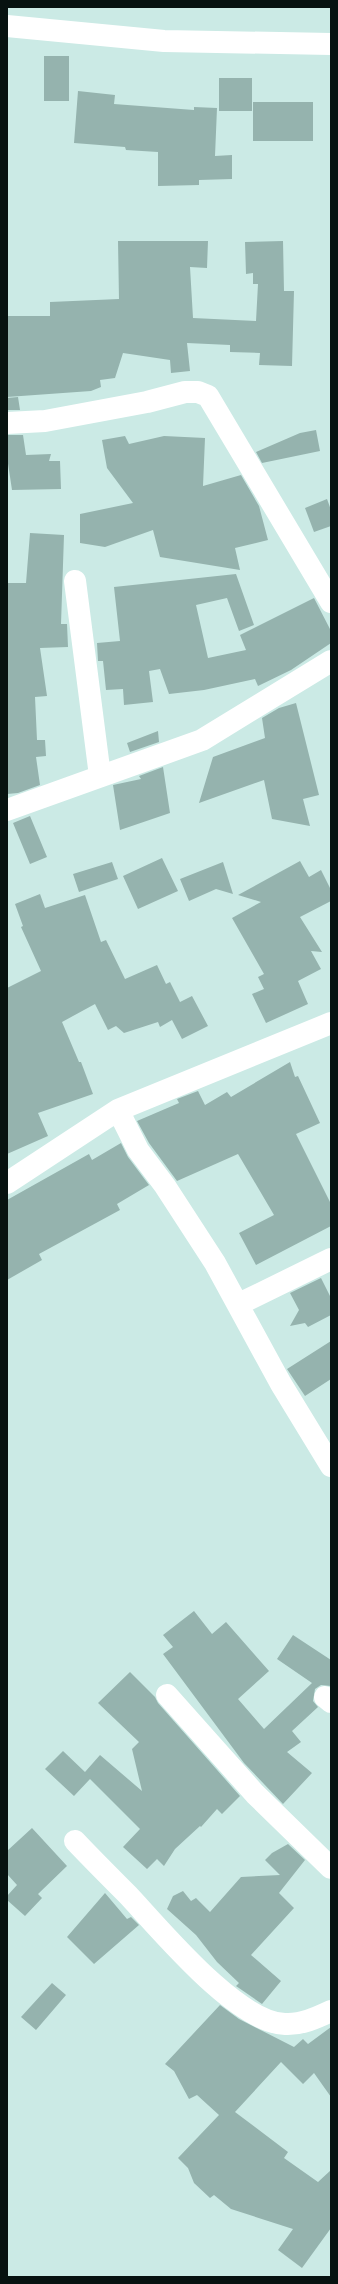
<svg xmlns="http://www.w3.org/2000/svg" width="338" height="2284" font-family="Merriweather,serif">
<rect width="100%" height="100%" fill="#cbeae5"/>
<path fill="#95b3ae" d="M44,56h25v45h-25z
M219,78h33v33h-33z
M78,91l37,4 -1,9 80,6v-3l23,1 -2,48 17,-1v24l-33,1v5l-41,1v-34l-32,-2 -1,-3 -51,-4z
M253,102h60v39h-60z
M118,241h90l-1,27 -17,-1 3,51 63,3 2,-37h-5v-11l-7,1 -1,-32 38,-1 1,50h10l-2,75 -33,-1 1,-12 -30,-1v-7l-43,-2 3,28 -19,2 -1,-13 -47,-7 -8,25 -15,2 1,7 -10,4 -84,6v-81h43v-14l69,-3z
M18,397l2,13h-13v-12z
M316,430l4,21 -58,12 -6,-11 44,-19z
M7,435h16l3,20 25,-1 -2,7h11l1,28 -49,1 -5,-33z
M125,436l4,8 35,-8 41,2 -2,48 38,-11 18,31 9,34 -33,8 5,22 -80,-13 -7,-27 -48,17 -25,-4v-29l53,-11 -26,-35 -5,-28z
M327,499l4,11v16l-17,6 -9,-24z
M30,533l34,2 -3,89h6l1,23 -28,1 7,48 -12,1 2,43h8l1,16 -10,1 4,28 -22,8 -11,1v-211h19z
M236,574l18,51 -15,6 -12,-33 -31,7 12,53 38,-8 -6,-15 74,-37 17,33v12l-40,27 -33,16 -3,-7 -51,11 -35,4 -9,-25 -11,2 4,31 -29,3 -1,-16 -17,1 -3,-29h-5l-1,-18 23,-2 -6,-54z
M296,703l23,92 -16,4 7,27 -38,-7 -8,-39 -65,23 14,-46 52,-19 -3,-20 17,-10z
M158,731l1,11 -29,10 -3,-9z
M163,767l7,46 -50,17 -7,-45 28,-6 -2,-3z
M30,816l17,41 -17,7 -17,-41z
M162,858l16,33 -40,18 -15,-33z
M300,861l9,16 12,-7 10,20v11l-31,16 22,35 -11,-1 10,18 -23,12 10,23 -42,19 -14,-29 12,-5 -6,-12 6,-3 -32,-56 29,-16 -23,-7z
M112,862l6,17 -39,13 -6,-18z
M223,862l10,32 -17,-5 -27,12 -9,-22z
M40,894l5,14 40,-13 16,47 5,-2 19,39 32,-14 9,19 4,-2 10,20 12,-6 16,30 -26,13 -10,-19 -12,7 -2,-5 -34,11 -8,-7 -8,4 -13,-26 -33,18 17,40h2l12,32 -55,19 10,23 -41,18v-166l34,-17 -20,-44 2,-1 -8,-22z
M290,1062l5,15 3,-1 22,47 -24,11 35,70v22l-75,39 -17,-32 35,-18 -36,-61 -61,27 -28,-38 -12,-22 42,-18 -2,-4 21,-8 7,14 22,-13 4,5z
M121,1143l7,14 21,28 -32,19 3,6 -81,44 3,6 -35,20v-80l82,-46 3,6z
M321,1278l10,20v17l-23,12 -3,-4 -15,3 9,-16 -9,-17z
M331,1341v38l-26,17 -18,-27z
M194,1611l18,23 14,-12 43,49 -31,28 26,30 48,-46 -35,-24 16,-24 38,25v26l-10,-1 -6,4 -2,12 5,6 -26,24 9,11 -14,10 25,21 -29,31 -39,-41 -81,-109 10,-7 -10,-12z
M130,1672l25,25 3,6 82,93 -18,18 -5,-5 -16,18 -1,-1 -25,23 -11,17 -7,-7 -10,10 -24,-22 17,-18 -50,-50 -16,17 -29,-27 18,-18 22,21 15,-17 42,36 -10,-42 7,-7 -41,-39z
M32,1828l35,38 -29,28 4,4 -17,18 -18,-16v-4l10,-11 -10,-11v-23z
M288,1844l17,16 -26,33 15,15 -43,47 30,26 -19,23 -26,-18 3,-3 -22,-21 -21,-27 -29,-26 6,-13 10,-5 8,10 5,-3 14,14 31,-35 39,-2 -15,-15 7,-7z
M105,1893l22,26 4,-2 8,8 -45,39 -27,-27z
M52,1983l14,12 -30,35 -15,-13z
M220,2005l19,14 55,28 9,-8 5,5 23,-17v70l-17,-24 -11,11 -22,-22 -46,50 53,40 -4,6 34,24 13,-12v58l-29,40 -24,-18 15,-21 -62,-20 -17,-14 -4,3 -16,-15 -6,-15 -10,-10 41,-43 -22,-20 -8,4 -15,-28 -9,-7z"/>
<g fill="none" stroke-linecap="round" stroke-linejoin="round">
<path stroke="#fff" stroke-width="22" d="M7,26l157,15 167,3
M7,423l38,-2 102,-19 38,-10h13l10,4 123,206
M75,581l25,195
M7,810l195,-70 129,-79
M118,1110l20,40 27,36 50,77 66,121 50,82
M7,1183l111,-73 213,-87
M239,1304l92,-45
M167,1695l88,99 76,74
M325,1697l6,5
M75,1841c17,18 35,36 53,54 32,34 109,128 157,129 16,1 31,-6 46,-13"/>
</g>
<rect width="338" height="2284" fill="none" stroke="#071210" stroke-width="16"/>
</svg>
